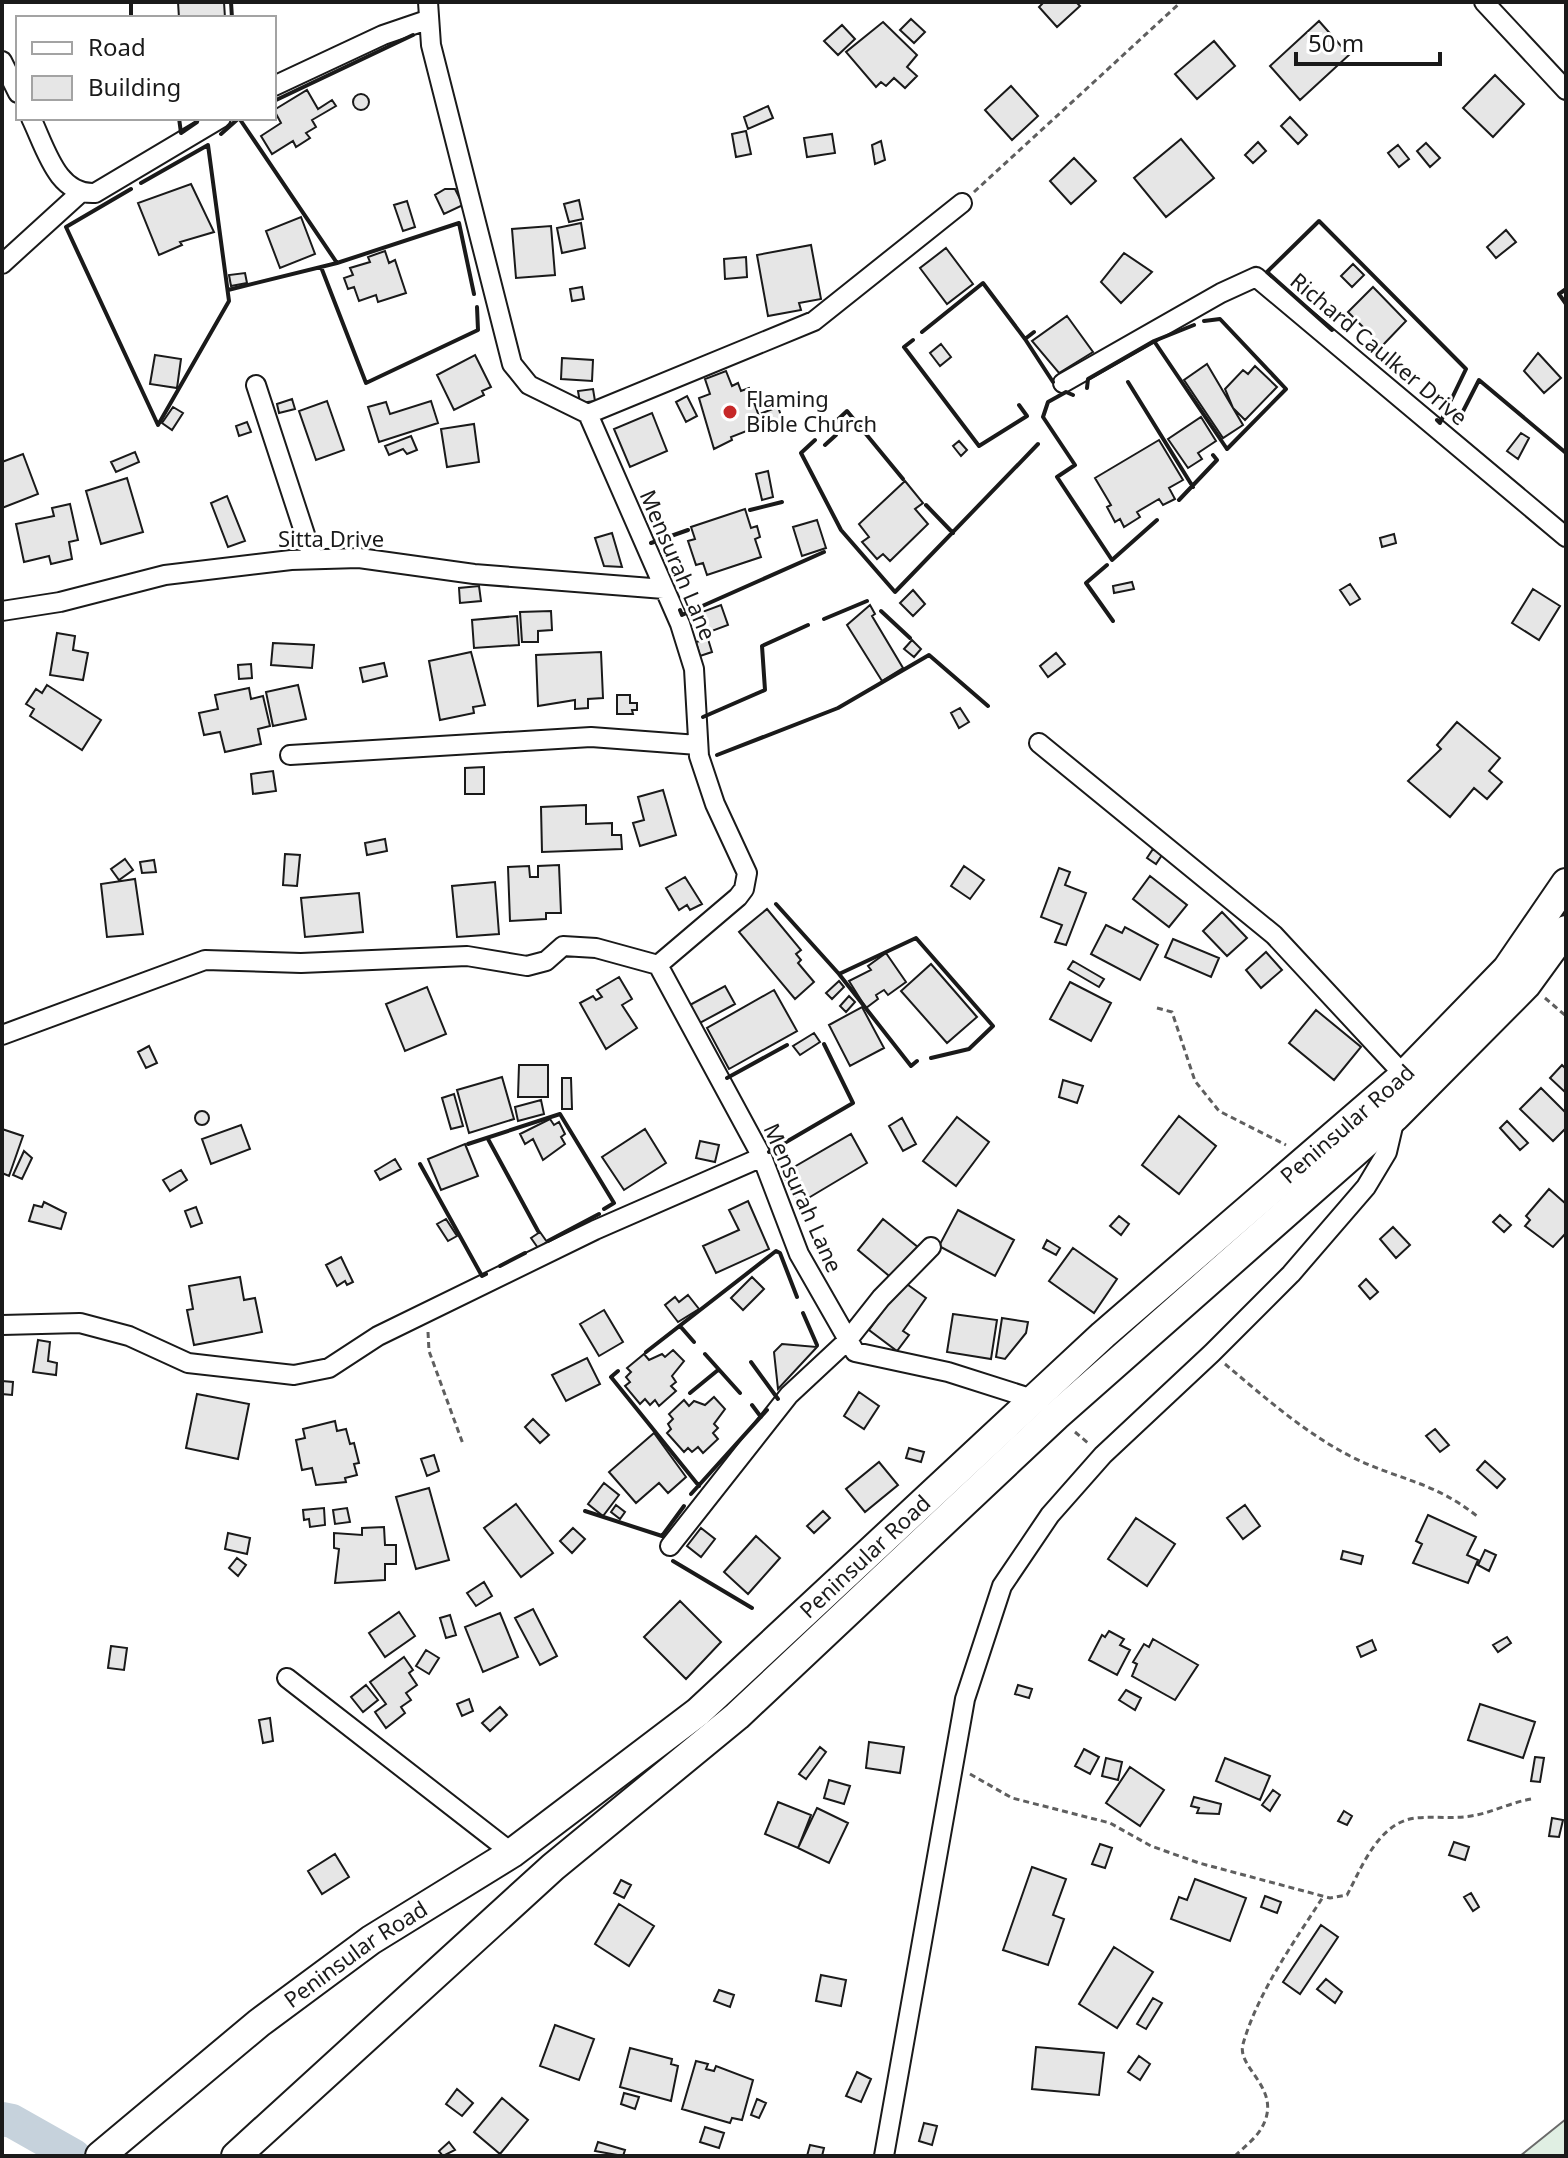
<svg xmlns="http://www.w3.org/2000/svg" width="1568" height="2158" font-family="'Noto Sans',sans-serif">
<rect width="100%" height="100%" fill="#fff"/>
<path fill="#e0efe3" stroke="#6a6a6a" stroke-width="2" d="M1566,2119v37h-46z"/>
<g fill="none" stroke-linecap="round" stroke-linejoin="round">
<path stroke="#c6d2dc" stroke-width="34" d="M2,2119l10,2 62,35"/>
</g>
<path fill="#e6e6e6" stroke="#1a1a1a" stroke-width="2" d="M178,2h46l1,16h-46z
M1044,2h32l4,4 -23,21 -18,-20z
M911,19l14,13 -11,11 -14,-13z
M1319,21l30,34 -49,45 -30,-34z
M883,22l34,33 -10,12 10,9 -12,12 -11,-10 -8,8 -5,-4 -5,5 -30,-35z
M842,25l13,14 -17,16 -14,-14z
M1214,41l21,25 -38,33 -22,-25z
M1495,75l29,29 -31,33 -30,-29z
M1011,86l27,30 -26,24 -27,-30z
M307,90l11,19 14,-9 4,6 -24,14 4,7 -10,6 4,5 -14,9 -3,-6 -21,13 -11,-18 20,-13 -7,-13z
M353 102a8 8 0 1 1 16 0a8 8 0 1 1-16 0Z
M768,106l5,12 -25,11 -4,-12z
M1290,117l17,18 -9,9 -17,-18z
M746,131l5,23 -15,3 -4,-23z
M832,134l3,19 -28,4 -3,-19z
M1181,139l33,39 -48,39 -32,-39z
M881,141l4,19 -10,4 -3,-19z
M1258,142l8,9 -13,12 -8,-8z
M1426,143l14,15 -10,9 -13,-16z
M1398,145l11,14 -10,8 -11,-14z
M1074,158l22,23 -25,23 -21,-23z
M191,184l23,48 -34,10 2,3 -23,10 -21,-52z
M445,189h10l8,16 -19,9 -9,-19z
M579,200l4,19 -14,3 -5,-18z
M407,201l8,26 -12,4 -9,-26z
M301,217l14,37 -35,14 -14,-37z
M581,223l4,25 -23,5 -5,-25z
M551,226l4,49 -39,3 -4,-49z
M1506,230l10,12 -20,16 -9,-11z
M811,245l10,54 -22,4 2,7 -33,6 -11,-61z
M946,248l27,36 -26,20 -27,-36z
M385,251l4,12 6,-3 11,33 -28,9 -2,-7 -17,6 -5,-14 -6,2 -4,-11 9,-3 -3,-7 20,-6 -2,-5z
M1124,253l28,19 -31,31 -20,-21z
M746,257l1,20 -22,2 -1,-20z
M1353,264l11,11 -12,12 -11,-11z
M245,273l2,10 -16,3 -2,-11z
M582,287l2,12 -12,2 -2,-12z
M1373,287l33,34 -24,25 -34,-34z
M1067,316l26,36 -34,21 -27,-32z
M941,344l10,13 -11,9 -10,-13z
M1538,353l23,25 -17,15 -20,-22z
M155,355l26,4 -4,29 -27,-4z
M475,355l16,32 -9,4 2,4 -30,15 -17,-35z
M562,358l31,2 -1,21 -31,-2z
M1207,364l36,61 -20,13 -39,-58z
M1255,366l22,21 -32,33 -12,-12 -8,-19 18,-19 5,4z
M726,371l6,15 6,-3 3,8 8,-3 13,37 -31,12 1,3 -18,9 -15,-51 11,-4 -5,-15z
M593,389l2,12 -15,2 -2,-12z
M687,396l10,20 -11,6 -10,-20z
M292,399l3,10 -16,4 -2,-9z
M327,401l17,49 -28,10 -17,-49z
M431,401l7,22 -59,19 -11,-35 18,-5 4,12z
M173,407l10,6 -11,17 -10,-7z
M778,407l7,20 -12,5 -11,-19z
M652,413l15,38 -37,16 -16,-38z
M1201,417l15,24 -18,12 4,6 -14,9 -20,-29z
M247,422l4,10 -12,4 -3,-10z
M474,424l5,38 -32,5 -6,-38z
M1521,433l8,5 -11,21 -11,-8z
M411,436l6,14 -10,4 -4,-5 -14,6 -4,-9z
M1159,440l24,40 -14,8 6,11 -12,6 -4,-6 -22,13 3,5 -16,10 -4,-8 -5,3 -8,-15 4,-2 -16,-27z
M959,441l8,9 -6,6 -8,-10z
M135,452l4,10 -23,10 -5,-10z
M23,454l15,40 -36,14v-46z
M768,471l5,26 -11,3 -6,-26z
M127,478l16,54 -42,12 -15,-53z
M905,481l18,22 -8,6 13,15 -38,37 -7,-7 -6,5 -15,-17 7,-5 -10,-13z
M227,496l18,45 -17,6 -17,-44z
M70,504l8,36 -9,2 3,17 -21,5 -2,-8 -25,6 -8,-38 38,-8 -2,-8z
M745,509l6,19 6,-2 3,11 -5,2 6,18 -54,18 -4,-12 -7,2 -8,-24 7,-2 -4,-12z
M817,520l9,28 -24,8 -9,-29z
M612,533l10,34 -18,-1 -9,-28z
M1394,534l2,9 -14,4 -2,-9z
M1132,582l2,7 -20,4 -1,-7z
M1350,584l10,15 -10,6 -10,-15z
M479,586l2,15 -21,2 -1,-15z
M1533,589l27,17 -21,34 -27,-17z
M913,590l12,14 -12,12 -13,-13z
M721,605l7,20 -27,10 -7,-20z
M870,605l5,9 -3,2 31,52 -21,13 -35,-56z
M551,611l1,19 -14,1v11h-16l-2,-30z
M517,616l2,29 -45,3 -2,-28z
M57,633l18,3 -2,14 15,3 -5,27 -33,-5z
M708,639l4,13 -12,4 -4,-14z
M912,640l9,9 -7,8 -10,-8z
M273,643l41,2 -2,23 -41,-3z
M471,652l14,53 -12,2 1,6 -34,7 -11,-59z
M601,652l2,46 -15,1v9l-13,1v-9l-37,6 -2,-51z
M1056,653l9,11 -17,13 -8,-11z
M384,663l3,13 -24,6 -3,-14z
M251,664l1,14 -13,1 -1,-14z
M47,685l54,35 -19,30 -52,-34 4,-7 -8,-5 10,-15 6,4z
M298,685l8,34 -33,7 -7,-34z
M249,688l2,11 12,-3 7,30 -12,3 3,15 -36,8 -5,-20 -16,3 -5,-22 19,-4 -3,-14z
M617,695h13v8h7v7h-5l1,4h-16z
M960,708l9,14 -10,6 -8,-15z
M1457,722l43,36 -11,13 13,11 -15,17 -13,-11 -24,29 -42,-36 33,-32 -4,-4z
M484,767v27h-19v-26z
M273,771l3,20 -23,3 -2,-20z
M663,790l13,45 -36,11 -7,-23 11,-3 -6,-23z
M586,805v19l26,-1v12h9l1,14 -80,3 -1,-45z
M385,839l2,12 -20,4 -2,-12z
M1153,849l9,6 -6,9 -9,-6z
M285,854l15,1 -3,31 -14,-1z
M125,859l8,11 -14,10 -8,-11z
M154,860l2,12 -14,1 -2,-11z
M559,865l2,48h-15v6l-36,2 -2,-54 21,-1 1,11h8v-11z
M964,866l20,14 -14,19 -19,-13z
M1059,868l11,4 -5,13 21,8 -20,52 -11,-3 7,-17 -21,-8z
M1150,876l37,29 -18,22 -36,-28z
M685,877l17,27 -12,6 -3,-5 -8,5 -13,-22z
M135,879l8,55 -36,3 -6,-53z
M495,882l4,52 -42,3 -5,-51z
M359,893l4,39 -58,5 -4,-39z
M767,909l34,41 -5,4 5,6 -3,3 16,19 -19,17 -56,-67z
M1222,912l25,26 -20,18 -24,-25z
M1106,925l16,8 3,-6 33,18 -18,35 -49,-26z
M1173,939l46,19 -8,19 -46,-20z
M1266,952l16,18 -21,18 -15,-18z
M886,953l20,29 -18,13 -4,-5 -8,5 2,4 -12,9 -17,-27 22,-11 -3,-4z
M1073,961l31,18 -5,8 -31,-18z
M931,964l46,53 -30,26 -46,-52z
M619,977l13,22 -10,6 15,23 -31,21 -26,-46 13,-7 3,4 6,-3 -5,-7z
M839,981l5,6 -12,12 -6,-6z
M1070,982l41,21 -20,38 -41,-22z
M725,986l10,18 -37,20 -10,-18z
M427,987l19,47 -41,17 -19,-47z
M774,990l23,41 -68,38 -22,-41z
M849,996l6,6 -9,10 -6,-6z
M862,1007l22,41 -34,18 -21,-41z
M1316,1010l45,37 -27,33 -45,-37z
M814,1033l6,9 -20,13 -7,-9z
M149,1046l8,17 -11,5 -8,-16z
M519,1065h29v32h-30z
M1562,1065l4,4 -1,23 -15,-14z
M502,1077l12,42 -45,14 -12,-43z
M562,1078h9l1,31h-10z
M1063,1080l20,6 -6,17 -18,-6z
M1541,1088l25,25v15l-13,13 -33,-32z
M454,1094l9,32 -12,3 -9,-31z
M541,1100l3,14 -26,7 -3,-14z
M195 1118a7 7 0 1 1 14 0a7 7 0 1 1-14 0Z
M1179,1116l37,30 -37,48 -37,-29z
M957,1117l32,25 -33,44 -33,-25z
M902,1118l14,26 -13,7 -14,-25z
M550,1119l4,6 5,-3 6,12 -4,3 4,7 -22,16 -10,-21 -8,5 -5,-10z
M1507,1121l21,22 -8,7 -20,-22z
M241,1125l9,24 -39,15 -9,-25z
M2,1129l21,7 -14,40 -7,-3z
M645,1129l21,34 -42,27 -22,-33z
M851,1134l16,29 -67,40 -18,-29z
M700,1141l19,4 -4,17 -19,-4z
M465,1144l13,32 -37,14 -13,-31z
M24,1151l8,7 -10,21 -9,-4z
M395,1159l6,10 -21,11 -5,-9z
M181,1170l6,10 -17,11 -7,-11z
M1549,1189l17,15v29l-13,14 -28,-21 5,-6 -4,-4z
M748,1201l21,48 -53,24 -13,-27 36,-16 -10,-20z
M44,1202l22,11 -5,16 -32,-8 5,-16 8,2z
M196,1207l6,16 -11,4 -6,-16z
M958,1210l56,30 -19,36 -56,-30z
M1500,1215l11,10 -7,7 -11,-10z
M1119,1216l10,8 -8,11 -11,-9z
M446,1219l11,17 -9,5 -11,-17z
M883,1219l36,29 -25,32 -36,-30z
M1393,1227l17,18 -14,13 -16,-19z
M540,1232l7,10 -9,6 -7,-10z
M1047,1240l13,8 -4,7 -13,-7z
M1073,1248l44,31 -23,34 -45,-32z
M341,1257l12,25 -6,3 -2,-4 -8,5 -11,-21z
M240,1277l4,23 11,-2 7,34 -68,13 -7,-35 6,-1 -4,-23z
M752,1277l12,12 -21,21 -12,-12z
M1366,1279l12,13 -8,7 -11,-13z
M904,1282l22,16 -23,33 6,4 -12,16 -28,-21z
M688,1295l11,14 -21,13 -13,-17 10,-8 4,5z
M604,1310l19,32 -24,14 -19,-32z
M953,1314l44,6 -6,39 -44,-7z
M1002,1318l26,4 -2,11 -21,26 -9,-2z
M38,1340l12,2 -2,19 9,2 -1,12 -23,-3z
M782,1344l35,3 -39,42 -4,-37z
M673,1350l11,11 -12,15 4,6 -5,4 5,5 -17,15 -4,-6 -5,5 -5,-6 -5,5 -15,-18 5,-4 -4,-5 5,-5 -4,-4 17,-14 5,6 13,-6 3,3z
M587,1358l13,26 -34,17 -14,-26z
M2,1381l11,1 -1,13 -10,-1z
M859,1392l20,14 -15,23 -20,-13z
M197,1394l52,10 -11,55 -52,-11z
M714,1397l11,12 -11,15 4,4 -5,5 5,6 -15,14 -5,-6 -6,5 -4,-4 -4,4 -17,-19 4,-4 -3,-5 5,-5 -4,-5 15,-14 5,6 5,-5 11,4z
M533,1419l16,16 -9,8 -15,-16z
M335,1421l2,10 9,-2 4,15 4,-1 5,20 -5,1 3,11 -12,3 1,4 -30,3 -4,-17 -10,2 -6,-30 9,-2 -2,-9z
M1435,1429l14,16 -9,7 -14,-16z
M654,1433l32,44 -18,16 -9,-10 -23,20 -27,-31z
M909,1448l15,4 -3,10 -15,-4z
M434,1455l5,16 -12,5 -6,-17z
M1485,1461l20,18 -8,9 -20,-18z
M879,1462l19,23 -33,27 -19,-23z
M604,1483l15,12 -16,21 -15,-12z
M429,1488l20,72 -33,9 -20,-72z
M516,1504l37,49 -32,24 -37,-49z
M616,1505l9,7 -5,7 -9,-7z
M1245,1505l15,21 -17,13 -16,-21z
M324,1508l1,17 -15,2 -1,-8 -5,1 -1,-10z
M347,1508l3,14 -15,2 -2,-14z
M823,1511l7,7 -16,15 -7,-7z
M1428,1515l48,22 -9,18 11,5 -10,23 -55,-20 9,-19 -6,-3z
M1136,1518l39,26 -28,42 -39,-27z
M384,1527l1,18h11v19h-11v16l-50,3 4,-34 -5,-1v-15l28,2v-7z
M573,1528l12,11 -13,14 -12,-12z
M701,1528l14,11 -14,18 -14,-11z
M228,1533l22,5 -3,16 -22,-5z
M756,1536l24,22 -32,36 -24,-22z
M1485,1550l11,5 -7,16 -11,-6z
M1343,1551l20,5 -2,8 -20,-5z
M237,1558l9,7 -8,11 -9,-8z
M484,1582l8,14 -16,10 -9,-13z
M680,1601l41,41 -35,37 -42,-42z
M533,1609l24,47 -17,9 -25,-47z
M399,1612l16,24 -30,21 -16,-24z
M500,1613l18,44 -35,15 -18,-45z
M450,1615l6,20 -10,3 -6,-20z
M1109,1631l15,8 -4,6 10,5 -13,25 -28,-15 13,-25 3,2z
M1507,1637l4,6 -13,9 -5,-7z
M1153,1639l45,26 -23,35 -43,-24 5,-12 -4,-2 11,-18 5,3z
M1372,1640l4,10 -15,7 -4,-10z
M111,1646l16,2 -3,22 -16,-2z
M426,1650l13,8 -10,16 -13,-8z
M404,1657l9,13 -4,3 8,12 -11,8 5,7 -10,7 4,6 -19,15 -11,-16 11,-8 -16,-22z
M366,1685l12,15 -15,12 -12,-15z
M1018,1685l14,4 -3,9 -14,-4z
M1126,1690l15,8 -6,12 -16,-10z
M469,1699l4,12 -11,5 -5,-12z
M1480,1704l55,18 -12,36 -55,-18z
M500,1707l7,8 -17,16 -8,-8z
M270,1718l3,23 -10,2 -4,-23z
M869,1742l35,5 -4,26 -34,-5z
M820,1747l6,5 -20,27 -7,-5z
M1084,1749l15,8 -9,17 -15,-8z
M1535,1757l9,1 -4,24 -9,-1z
M1106,1758l16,4 -4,18 -16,-4z
M1225,1758l45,18 -10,24 -44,-19z
M1130,1767l34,23 -24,36 -34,-23z
M829,1780l21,6 -6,18 -20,-6z
M1273,1790l7,5 -10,16 -8,-6z
M1194,1797l27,7 -2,10 -22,-1 2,-5 -8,-2z
M778,1802l33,13 -13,33 -33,-14z
M817,1808l31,15 -19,40 -31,-15z
M1344,1811l8,5 -5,9 -9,-4z
M1552,1818l11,2 -4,17 -10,-1z
M1454,1842l15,5 -4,13 -16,-5z
M1100,1844l12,4 -7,20 -13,-4z
M335,1854l14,23 -27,17 -14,-23z
M1032,1867l34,12 -13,36 11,4 -16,46 -45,-15z
M1195,1879l51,19 -16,43 -59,-22 8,-22 8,3z
M621,1880l10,5 -7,13 -10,-5z
M1471,1893l8,14 -6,4 -9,-14z
M1265,1896l16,6 -4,11 -16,-6z
M619,1904l35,22 -25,40 -34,-22z
M1321,1925l17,12 -38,57 -17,-12z
M1114,1947l39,25 -36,56 -38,-24z
M821,1975l25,5 -5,26 -25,-5z
M1326,1979l16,13 -7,11 -18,-14z
M719,1990l15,5 -4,12 -16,-6z
M1153,1998l9,5 -16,26 -9,-5z
M555,2025l39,14 -15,41 -39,-14z
M1036,2047l68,6 -5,42 -67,-6z
M630,2048l42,11 -1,5 7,2 -7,35 -51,-14z
M1139,2056l11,8 -10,16 -12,-8z
M696,2061l12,3 -2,5 8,2 2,-5 37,14 -11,40 -10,-2 -2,5 -48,-14z
M857,2072l14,7 -10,23 -15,-6z
M457,2089l16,14 -11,13 -16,-12z
M624,2093l15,4 -4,12 -14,-5z
M502,2098l26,22 -28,34 -26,-22z
M757,2099l9,4 -7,15 -8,-3z
M924,2123l13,3 -5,19 -13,-4z
M705,2127l19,6 -5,15 -19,-6z
M449,2142l6,8 -12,6 -4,-5z
M598,2142l27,8 -2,6 -28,-5z
M810,2145l14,3 -2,8h-15z"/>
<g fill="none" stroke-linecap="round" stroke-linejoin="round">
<g stroke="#1a1a1a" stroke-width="22">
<path id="street" d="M428,2l3,43 81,319 17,21 59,29 92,210 14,45 5,87 16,48 32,69 -3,16 -6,8 -80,68
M1484,2l82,88
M2,61l16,32
M274,86l109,-51 44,-15
M31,118c15,31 26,77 64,75l126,-75
M2,264l77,-70
M1063,383l158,-90 35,-16 310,260
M256,385l57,174
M588,414l226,-93 148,-118
M2,611l58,-9 105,-27 126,-15 68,-2 115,16 190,15
M1039,743l235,192 130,140
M290,755l301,-18 107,8
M658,965l104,192 37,97 56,98 93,20 88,28
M2,1035l203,-75 96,3 166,-7 60,10 19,-5 17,-15 33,2 62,17
M2,1325l78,-2 49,13 59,27 106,12 35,-7 49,-32 217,-106 167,-73
M670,1546l119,-151 58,-54 34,-43 50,-51
M287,1678l225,175
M884,2156l81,-457 37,-113 48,-71 53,-60 109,-102 79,-79 75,-87 21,-35 8,-34"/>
</g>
<g stroke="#1a1a1a" stroke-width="32">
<g id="primary">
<path id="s1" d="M100,2156l159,-133 112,-83 141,-87 186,-141 405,-377 301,-260 103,-106 59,-86"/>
<path d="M236,2156l317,-289 184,-151 319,-300 340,-300 130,-131 40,-55"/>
</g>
</g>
<path stroke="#5f5f5f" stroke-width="3" stroke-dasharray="6 4" stroke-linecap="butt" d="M974,192l207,-190
M1545,998l21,18
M1157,1008l15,4 23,69 24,30 67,34
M428,1332l1,19 34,93
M1225,1364c38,32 80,69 125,92 47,24 84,25 128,61
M1075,1432l13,11
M970,1774l42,24 98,25 41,23 48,17 131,35 17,-3c15,-28 31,-72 68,-77 19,-2 37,1 56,-2 20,-3 38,-13 60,-17
M1235,2156c8,-8 20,-17 26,-27 24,-40 -25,-60 -18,-85 15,-52 51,-102 80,-147"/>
<use href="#street" stroke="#fff" stroke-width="18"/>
<use href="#primary" stroke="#fff" stroke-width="28"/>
<path stroke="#1a1a1a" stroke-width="4" d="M131,2v16
M231,2l1,16
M274,101l139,-66
M179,118l2,15 16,-11 1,-4
M221,134l18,-16
M131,189l-65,38 92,198 71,-124 -21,-156 -67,38
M337,263l122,-40 15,71
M321,267l45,116 112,-53 -1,-23
M1566,289l-7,5 7,10
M228,290l109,-27 -98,-145
M1204,321l16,-2 66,70 -59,60
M1194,325l-40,16 73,108
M1332,330l-65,-58 52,-51 147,148 -26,54 -3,-3
M922,332l61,-49 42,56
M1034,332l-9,7 28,43
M913,340l-9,7 75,99 48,-30 -8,-11
M1128,382l65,105
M1087,388l1,-9 66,-38
M1073,395l-7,-3 -18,10 -5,15 32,48 -18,12 55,83 45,-40
M1456,425l23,-45 87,73
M815,440l-14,13 40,77 54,62 143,-148
M825,445l11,-10 -3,-11 14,-13 56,68
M1179,500l38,-40 -4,-5
M926,505l27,28
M750,510l32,-8
M651,543l37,-13
M1107,565l-21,18 27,38
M680,610l2,5 142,-63
M881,611l29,27
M824,619l43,-18
M703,717l62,-27 -3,-44 46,-21
M717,755l121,-47 91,-53 59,51
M776,904l63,70 72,92 6,-5
M839,974l77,-36 77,88 -24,23 -38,9
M727,1078l60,-33
M488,1139l50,92
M468,1144l92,-30 54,89 -10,6
M769,1152l84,-49 -29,-59
M420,1164l62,112 4,-2
M548,1241l51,-27
M500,1266l25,-13
M803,1313l14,32
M680,1326l14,16
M646,1352l130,-101 4,2 17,44
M705,1354l35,39
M751,1362l27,37
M618,1371l-7,6 88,109
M690,1393l28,-23
M752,1405l9,12
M691,1494l76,-84
M585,1511l77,25 22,-30
M673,1561l79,47"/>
</g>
<circle fill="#c62828" stroke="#fff" stroke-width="3" cx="730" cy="412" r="8"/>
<g text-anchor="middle" stroke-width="6" stroke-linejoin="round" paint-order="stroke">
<g font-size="22" fill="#1a1a1a" stroke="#fff">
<text transform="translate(1379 349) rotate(40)" y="8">Richard Caulker Drive</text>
<text x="331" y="547">Sitta Drive</text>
<text transform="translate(678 565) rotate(67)" y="8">Mensurah Lane</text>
<text dy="8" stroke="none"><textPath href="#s1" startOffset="1622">Peninsular Road</textPath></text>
<text transform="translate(803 1198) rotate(66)" y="8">Mensurah Lane</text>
<text dy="8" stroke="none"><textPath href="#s1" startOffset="974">Peninsular Road</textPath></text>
<text dy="8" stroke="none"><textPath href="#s1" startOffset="326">Peninsular Road</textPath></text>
</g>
<g font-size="22" fill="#1a1a1a" stroke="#fff" text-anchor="start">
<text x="746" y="407">Flaming<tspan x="746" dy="25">Bible Church</tspan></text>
</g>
</g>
<rect width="1568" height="2158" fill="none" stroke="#1a1a1a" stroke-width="8"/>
<rect x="16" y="16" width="260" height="104" fill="#ffffff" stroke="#a3a3a3" stroke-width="2"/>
<rect x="32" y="42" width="40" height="12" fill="#ffffff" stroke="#a3a3a3" stroke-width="2"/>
<text x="88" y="56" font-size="24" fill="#1a1a1a">Road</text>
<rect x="32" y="76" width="40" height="24" fill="#e6e6e6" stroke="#a3a3a3" stroke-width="2"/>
<text x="88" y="96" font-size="24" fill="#1a1a1a">Building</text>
<path d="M1296 52v12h144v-12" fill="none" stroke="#1a1a1a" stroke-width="4"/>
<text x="1308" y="52" font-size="24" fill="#1a1a1a" stroke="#ffffff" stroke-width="6" paint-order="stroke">50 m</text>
</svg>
